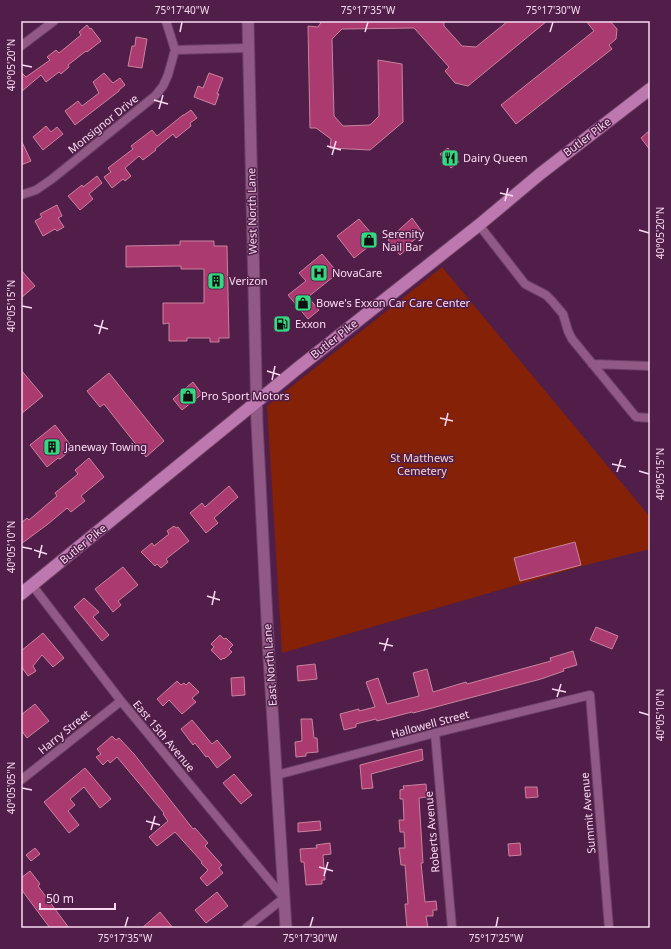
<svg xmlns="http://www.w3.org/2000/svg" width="671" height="949" font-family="'Noto Sans',sans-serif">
<rect width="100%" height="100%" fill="#501e48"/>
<path fill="#842106" d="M442,267l208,250v32l-68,17 -300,87 -15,-247z"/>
<path fill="#ab3a70" stroke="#ca839f" d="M322,21h122v5l18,20 14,1 32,-26h39l-79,65 -13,-3 -10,-12 4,-4 -35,-39 -72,1 -10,10 2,77 9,10 27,-1 9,-9 -1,-56 24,4 1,58 -33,28 -40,-2 1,-9 -15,-11h-6l-2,-102 10,1z
M586,21h24l7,8 -1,10 -7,6 3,4 -96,75 -15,-19 93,-74z
M87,25l3,4 1,-1 10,13 -14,11 -1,-1 -18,14 1,2 -8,7 -2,-2 -13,10 -5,-7 -20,17v-20l5,5 24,-17 -3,-3 9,-7 3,3 22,-18 -2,-3z
M136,37l11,2 -5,29 -14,-2 4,-20h3z
M104,73l9,10 7,-5 5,7 -6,5v1l-44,34 -10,-14 13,-10 4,5 17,-13 -6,-11z
M209,73l14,5 -6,16h2l-4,11 -21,-8 4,-11 5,2z
M191,110l6,8 -7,5 1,3 -15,12 -3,-4 -18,15 1,1 -13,10 -4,-4 -14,12 6,8 -6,5 -2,-2 -11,9 -8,-11 7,-5 -3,-4 25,-19 -2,-3 21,-16 5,6 26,-21h1z
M46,126l5,6 6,-5 6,7 -20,16 -10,-13z
M650,130v20l-9,-12z
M21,140l10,21 -10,4z
M448,148l11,14 -8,6 -11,-14z
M97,176l5,7 -13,11 4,5 -13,11 -12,-14 14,-11 1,2z
M57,205l5,11 -4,2 6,9 -7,4 -2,-2 -12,7 -8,-15 7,-4 -2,-3z
M412,218l11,15 -14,11 1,2 -10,9 -12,-15z
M359,219l18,21 -23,18 -17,-22z
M180,241h34v5h13l2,92h-10v4h-9v-4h-23v3h-18v-18l-6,1v-21h41v-34h-23v-3l-55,1v-21l54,-1z
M322,254l16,19 -30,24 11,13 -11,9 -20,-24 18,-14 -7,-8z
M21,270l14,16 -14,12z
M21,370l22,26 -22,18z
M109,373l55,68 -18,16 -42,-53 -4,3 -13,-16z
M193,382l9,12 -20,16 -9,-11z
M55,425l18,23 -13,11 -2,-1 -11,9 -17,-22z
M89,458l15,19 -23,19 4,5 -14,11 -4,-4 -19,16 -27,20v-21l6,-5 2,2 28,-24 -2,-3 23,-19 -3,-4z
M229,486l9,11 -24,21 4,5 -12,10 -16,-20 12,-10 3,4z
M174,526l2,2 2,-1 11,14 -23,18 2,3 -7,6 -4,-4 -2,2 -14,-14 11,-9 2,3 15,-12 -2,-3z
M575,542l6,23 -61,16 -6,-23z
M123,567l15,18 -20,16 3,4 -8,7 -18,-23z
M84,598l15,14 -6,5 16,18 -7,6 -28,-34z
M596,627l22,9 -6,13 -22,-9z
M43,633l21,25 -11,9 -11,-12 -9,11 3,5 -8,5 -7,-10v-15z
M220,635l4,4 2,-1 7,7 -4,4 3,3 -8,7 -1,-1 -2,2 -10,-10 3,-3 -3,-3z
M573,651l4,14 -14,4 1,2 -23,8 -128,34 -1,-1 -35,9 -1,-2 -20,5v3l-12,3 -4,-16 19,-5v2l16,-4 -9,-25 12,-4 9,26 32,-8 -6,-23 14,-4 6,23 33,-10 1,2 84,-23 -1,-3z
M315,664l2,15 -19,2 -1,-15z
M244,677l1,18 -13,1 -1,-18z
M177,681l4,4 3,-2 2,2 3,-3 10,10 -7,6 4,4 -14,12 -13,-14 -6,6 -6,-7z
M35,704l14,17 -22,17 -6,-8v-15z
M301,719h11l2,19h3l1,14 -12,1v3l-10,1 -1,-15 7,-1z
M192,720l20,24 5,-4 14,17 -14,11 -9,-12 -2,1 -11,-14 -2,2 -12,-16z
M112,736l4,4 3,-2 15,16 59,75 2,-1 13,15 -3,3 17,19 -3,3 4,5 -16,13 -7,-8 8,-8 -7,-7 1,-1 -27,-30 -18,14 -8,-9 19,-16 -5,-7 1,-1 -47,-56 -7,6 -2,-3 -5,5 -7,-8 5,-3 -4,-5z
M422,749l1,11 -52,14 2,14 -11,1 -2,-24z
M85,768l26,31 -11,9 -16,-21 -14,12 5,6 -7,6 11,14 -10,8 -25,-31z
M234,774l18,21 -11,9 -18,-21z
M426,784l1,13 -8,1 4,65h-2l4,39 11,-1 1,9h-4v6h-7l2,12h-21l-2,-24h3l-3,-39h-4l-2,-17h6l-1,-16h-4l-1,-12h5l-1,-21h-3v-9l4,-1 -1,-3z
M525,787h12l1,10 -12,1z
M320,821l1,9 -23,2v-9z
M330,843l1,11 -8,1 2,25h-3v4l-16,1 -2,-23h-3l-1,-13 17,-1 -1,-3z
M520,843l1,12 -12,1 -1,-12z
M35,848l5,6 -9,7 -5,-6z
M30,871l10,13 -2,2 31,42h-19l-29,-39v-11z
M217,892l11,14 -22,17 -11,-13z
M160,912l13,16h-31z"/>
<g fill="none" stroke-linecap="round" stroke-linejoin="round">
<g stroke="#6b3f64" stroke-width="10">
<path id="street" d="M21,46l33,-25
M175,50l73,-2
M21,195l15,-5 16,-11 103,-83 8,-10 5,-11 7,-25 -9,-29
M479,225l46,59 21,11 6,6 11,13 5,17 4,8 64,78 14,1
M592,364l58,2
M32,585l89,116 163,197 -38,30
M435,733l17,195
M277,775l158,-42 155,-38 19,233
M21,780l100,-79"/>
</g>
<g stroke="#6b3f64" stroke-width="13">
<path id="secondary" d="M248,21l9,402 12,236 17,269"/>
</g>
<g stroke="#6b3f64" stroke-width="14">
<path id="primary" d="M21,594l277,-226 181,-143 61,-51 110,-85"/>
</g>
<use href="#street" stroke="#915a86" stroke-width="8"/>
<use href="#secondary" stroke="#915a86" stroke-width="11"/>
<use href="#primary" stroke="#bd79af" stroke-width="12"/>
</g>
<path fill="none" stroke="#fadaf2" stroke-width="1.5" d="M180,32l2,-10M365,32l3,-10M550,32l3,-10M22,65l10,2M154,100l14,4M159,109l4,-14M327,146l14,4M332,155l4,-14M500,193l13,3M505,201l3,-13M639,230l10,3M22,306l10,2M94,325l14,4M99,334l4,-14M267,371l13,4M272,380l3,-14M440,418l13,3M445,426l3,-13M612,464l14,3M639,471l10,3M617,472l4,-13M22,547l10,2M34,550l13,4M39,558l3,-13M207,596l13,4M212,605l3,-14M379,643l14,3M384,651l4,-13M552,689l14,3M557,697l4,-13M639,712l10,3M22,788l10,2M146,821l14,4M151,830l4,-14M319,867l14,4M324,876l4,-14M125,927l3,-10M310,927l3,-10M496,927l2,-10"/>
<defs>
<g id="restaurant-square" transform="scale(0.9)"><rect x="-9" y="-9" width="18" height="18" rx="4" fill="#34d881" stroke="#501e48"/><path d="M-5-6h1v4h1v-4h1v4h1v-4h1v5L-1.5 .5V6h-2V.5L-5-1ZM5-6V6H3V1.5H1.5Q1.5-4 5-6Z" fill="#111"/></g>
<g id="shop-square" transform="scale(0.9)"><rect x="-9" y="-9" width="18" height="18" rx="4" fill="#34d881" stroke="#501e48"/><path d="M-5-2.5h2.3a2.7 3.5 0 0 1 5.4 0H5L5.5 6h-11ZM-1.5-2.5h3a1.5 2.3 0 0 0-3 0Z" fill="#111"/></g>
<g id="hospital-square" transform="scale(0.9)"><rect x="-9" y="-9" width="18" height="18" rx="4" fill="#34d881" stroke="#501e48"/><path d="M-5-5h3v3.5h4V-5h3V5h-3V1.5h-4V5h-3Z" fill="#111"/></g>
<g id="building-square" transform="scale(0.9)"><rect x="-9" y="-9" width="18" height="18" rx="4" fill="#34d881" stroke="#501e48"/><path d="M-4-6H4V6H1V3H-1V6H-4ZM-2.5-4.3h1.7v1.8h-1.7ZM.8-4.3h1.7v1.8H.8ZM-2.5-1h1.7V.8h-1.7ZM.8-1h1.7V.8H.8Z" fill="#111"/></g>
<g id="fuel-square" transform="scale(0.9)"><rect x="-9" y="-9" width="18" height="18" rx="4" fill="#34d881" stroke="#501e48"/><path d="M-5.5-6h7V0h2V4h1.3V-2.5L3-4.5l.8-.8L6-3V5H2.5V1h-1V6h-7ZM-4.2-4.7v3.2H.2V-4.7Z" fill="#111"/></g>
</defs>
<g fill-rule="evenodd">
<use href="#restaurant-square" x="450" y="158"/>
<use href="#shop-square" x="369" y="240"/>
<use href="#hospital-square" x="319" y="273"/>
<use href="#building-square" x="216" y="281"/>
<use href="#shop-square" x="303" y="303"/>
<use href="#fuel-square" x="282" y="324"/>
<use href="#shop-square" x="188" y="396"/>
<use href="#building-square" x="52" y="447"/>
</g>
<g text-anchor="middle" stroke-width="3" stroke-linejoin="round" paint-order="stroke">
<g font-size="11" fill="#fadaf2" stroke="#501e48">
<text transform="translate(103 124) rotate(-39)" y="4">Monsignor Drive</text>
<text transform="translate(587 137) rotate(-37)" y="4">Butler Pike</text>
<text transform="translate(252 211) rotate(-91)" y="4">West North Lane</text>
<text transform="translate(334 339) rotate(-38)" y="4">Butler Pike</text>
<text transform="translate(83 544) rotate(-39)" y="4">Butler Pike</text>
<text transform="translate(270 665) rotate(-94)" y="4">East North Lane</text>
<text transform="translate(430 724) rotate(-15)" y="4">Hallowell Street</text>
<text transform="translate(64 732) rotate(-39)" y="4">Harry Street</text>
<text transform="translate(164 736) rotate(50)" y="4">East 15th Avenue</text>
<text transform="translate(588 813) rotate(-95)" y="4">Summit Avenue</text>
<text transform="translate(432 832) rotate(-95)" y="4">Roberts Avenue</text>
</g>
<g font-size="11" fill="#fadaf2" stroke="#501e48" text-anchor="start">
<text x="463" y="162">Dairy Queen</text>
<text x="382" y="238">Serenity<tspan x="382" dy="13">Nail Bar</tspan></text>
<text x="332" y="277">NovaCare</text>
<text x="229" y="285">Verizon</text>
<text x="316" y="307">Bowe's Exxon Car Care Center</text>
<text x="295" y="328">Exxon</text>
<text x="201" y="400">Pro Sport Motors</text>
<text x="65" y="451">Janeway Towing</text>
</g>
<g font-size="11" fill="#f3d4cb" stroke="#501e48">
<text x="422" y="462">St Matthews<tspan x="422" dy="13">Cemetery</tspan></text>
</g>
</g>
<rect width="671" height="949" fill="none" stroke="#501e48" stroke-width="44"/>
<path d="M40 903v6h75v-6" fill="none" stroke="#fadaf2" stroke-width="2"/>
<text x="46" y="903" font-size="12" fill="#fadaf2" stroke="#501e48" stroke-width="3" paint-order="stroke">50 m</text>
<rect x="22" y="22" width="627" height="905" fill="none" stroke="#fadaf2" stroke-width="1.5"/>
<g font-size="10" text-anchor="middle" fill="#fadaf2">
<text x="182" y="14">75°17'40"W</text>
<text x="368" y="14">75°17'35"W</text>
<text x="553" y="14">75°17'30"W</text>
<text transform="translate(11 65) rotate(-90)" y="4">40°05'20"N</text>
<text transform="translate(660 233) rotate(-90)" y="4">40°05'20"N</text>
<text transform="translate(11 306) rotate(-90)" y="4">40°05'15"N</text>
<text transform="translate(660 474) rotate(-90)" y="4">40°05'15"N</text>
<text transform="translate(11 547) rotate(-90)" y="4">40°05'10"N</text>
<text transform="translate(660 715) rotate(-90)" y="4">40°05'10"N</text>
<text transform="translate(11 788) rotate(-90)" y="4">40°05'05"N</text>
<text x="125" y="942">75°17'35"W</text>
<text x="310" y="942">75°17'30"W</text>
<text x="496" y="942">75°17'25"W</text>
</g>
</svg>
